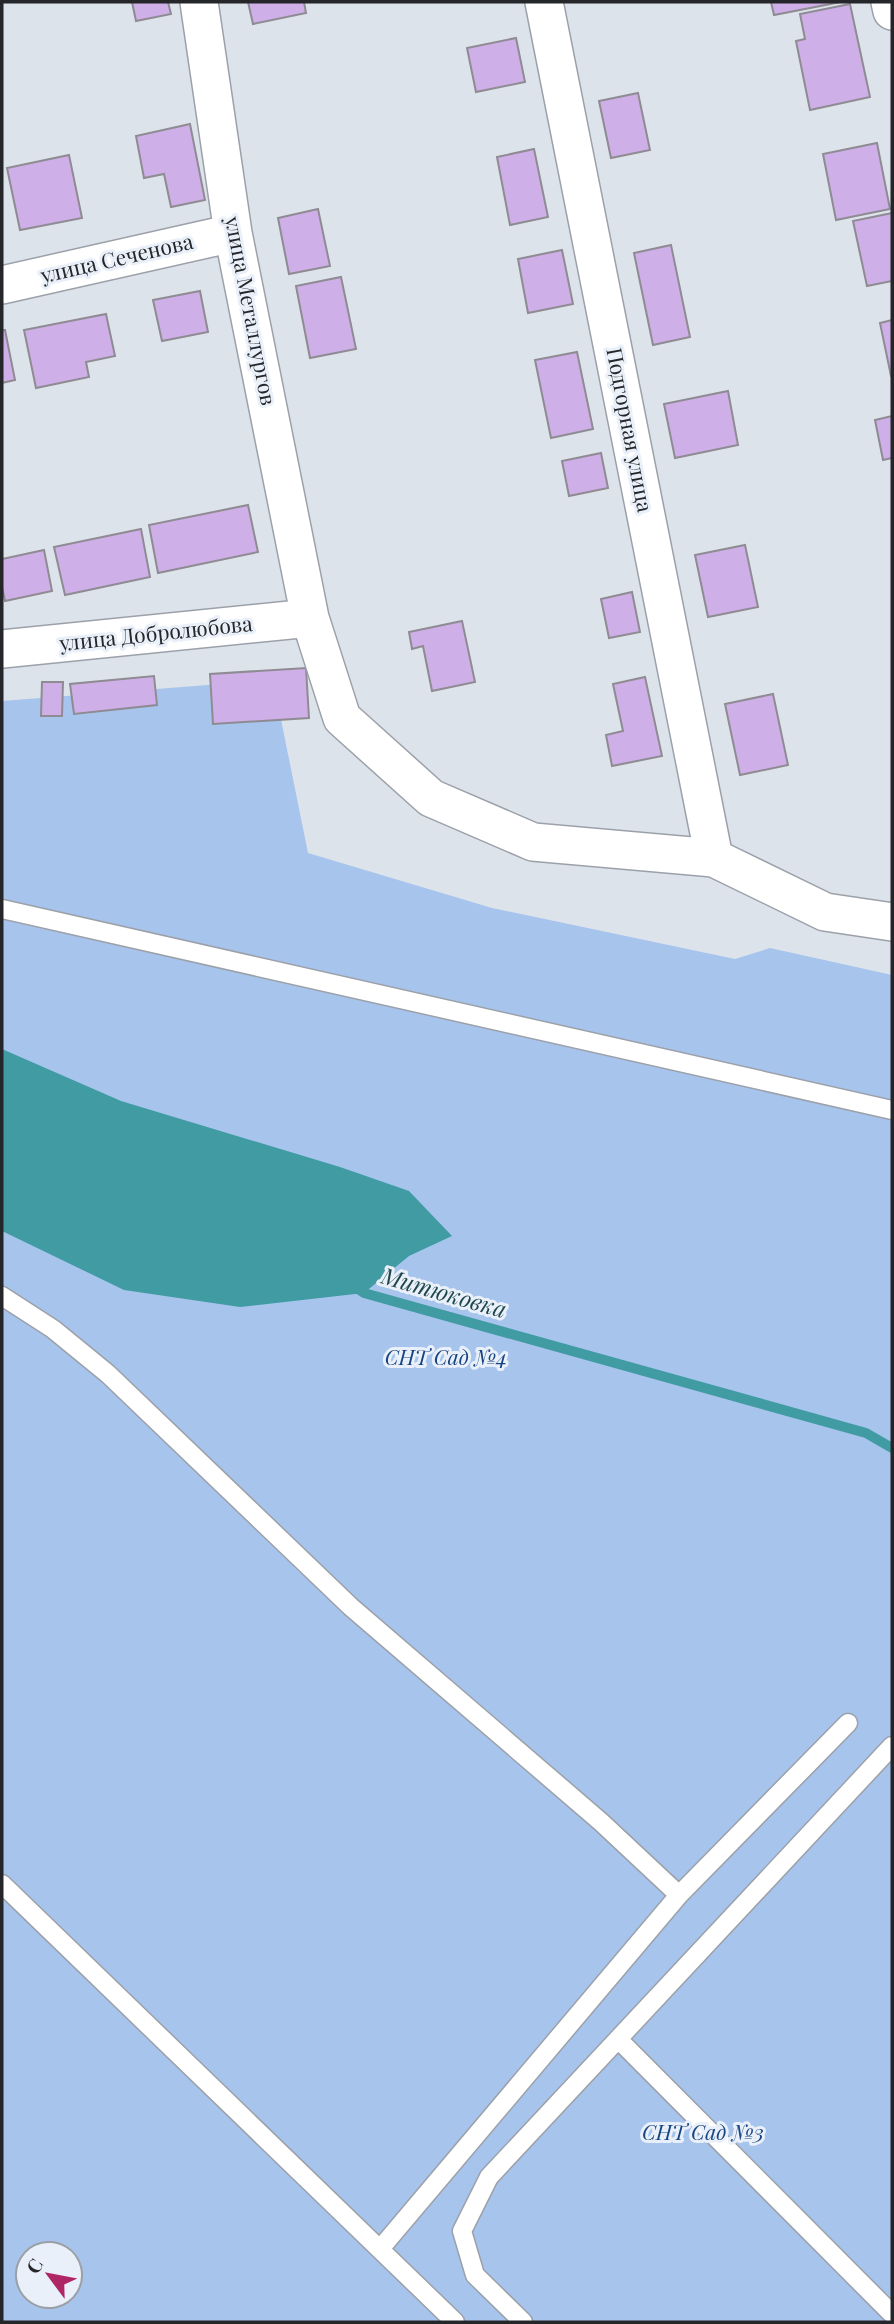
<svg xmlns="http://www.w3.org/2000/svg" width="894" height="2324" font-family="'Playfair Display',serif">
<rect width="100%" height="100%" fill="#dde3eb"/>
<path fill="#a7c4ed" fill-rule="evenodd" d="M273,680l35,173 184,55 243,51 35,-11 122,27v1347h-890v-1621zM28,2254h42v42h-42z"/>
<path fill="#419ba3" d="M2,1049l119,52 219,66 69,24 43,45 -43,20 -45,37 -124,14 -116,-17 -122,-59z"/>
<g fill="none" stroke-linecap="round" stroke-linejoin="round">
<path stroke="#419ba3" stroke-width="10" d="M354,1286l10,7 502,140 26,15"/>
</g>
<path fill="#ceafe8" stroke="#8f8b93" stroke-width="2" d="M132,2h36l3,12 -35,7z
M248,2h56l2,11 -53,11z
M771,2h70l-67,13z
M850,4l20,93 -60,13 -14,-69 9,-2 -5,-25z
M516,38l9,44 -49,10 -9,-44z
M638,93l12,57 -39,8 -12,-57z
M190,124l15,76 -34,7 -7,-33 -20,4 -8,-42z
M877,143l13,66 -54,11 -13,-66z
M534,149l14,68 -38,8 -13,-68z
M69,155l13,63 -62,12 -13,-62z
M318,209l12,57 -41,8 -11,-56z
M892,213v68l-25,5 -14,-65z
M671,245l19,92 -37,8 -19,-92z
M562,250l11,54 -45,9 -10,-54z
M341,277l15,72 -46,9 -14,-72z
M200,291l8,41 -46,9 -9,-41z
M106,314l9,42 -29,6 3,15 -53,11 -12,-58z
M892,320v56h-1l-11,-53z
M2,330h3l10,50 -13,3z
M577,352l16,77 -42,9 -16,-78z
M728,391l10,54 -63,13 -11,-54z
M892,416v42l-9,2 -8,-40z
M601,453l7,35 -39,8 -7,-35z
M248,505l10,47 -100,21 -9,-48z
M141,529l9,48 -85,18 -11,-48z
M745,545l13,62 -50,10 -13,-62z
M44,550l8,41 -47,10 -3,-14v-28z
M632,592l8,40 -31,6 -8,-39z
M462,621l13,61 -43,9 -9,-45 -11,3 -3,-17z
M306,668l3,50 -96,6 -3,-50z
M154,676l3,29 -83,9 -4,-30z
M645,677l17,79 -50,10 -6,-31 17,-4 -10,-47z
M42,682h21l-1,34h-21z
M773,694l15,71 -48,10 -15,-71z"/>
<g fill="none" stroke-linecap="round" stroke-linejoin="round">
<g stroke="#9ca1a9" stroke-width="21">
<path id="lane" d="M2,909l890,201
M2,1296l51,33 55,45 243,233 250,215 78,73
M2,1884l453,438
M618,2039l274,275
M380,2249l299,-354 169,-172
M523,2322l-48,-47 -13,-44 27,-54 403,-431"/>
</g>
<g stroke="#9ca1a9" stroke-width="40">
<path id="street" d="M199,2l34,231 77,385 32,100 89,80 102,44 181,16 111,54 67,10
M544,2l170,856
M890,2l2,9
M2,285l231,-52
M2,649l308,-31"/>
</g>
<use href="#lane" stroke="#fff" stroke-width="18"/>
<use href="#street" stroke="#fff" stroke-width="37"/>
</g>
<g text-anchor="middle" stroke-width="6" stroke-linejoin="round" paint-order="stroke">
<g font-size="21" fill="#24262a" stroke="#eaf0f9">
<text transform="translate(117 259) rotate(-13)" y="7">улица Сеченова</text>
<text transform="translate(250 311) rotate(79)" y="7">улица Металлургов</text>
<text transform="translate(629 430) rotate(79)" y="7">Подгорная улица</text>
<text transform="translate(156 634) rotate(-6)" y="7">улица Добролюбова</text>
</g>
<g font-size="21" font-style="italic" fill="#174583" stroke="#eaf0f9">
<text x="446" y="1365">СНТ Сад №4</text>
<text x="703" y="2140">СНТ Сад №3</text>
</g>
<g font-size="23" font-style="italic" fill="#1e474b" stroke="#eaf0f9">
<text transform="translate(444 1293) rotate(16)" y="8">Митюковка</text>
</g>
</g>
<rect width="894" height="2324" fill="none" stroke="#24262a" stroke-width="7"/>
<g transform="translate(49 2275) rotate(302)"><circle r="33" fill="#eaf0f9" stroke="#9b9fa6" stroke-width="2"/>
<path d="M0-5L12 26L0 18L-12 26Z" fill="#af2667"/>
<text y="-10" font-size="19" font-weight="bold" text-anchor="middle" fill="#24262a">С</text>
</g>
</svg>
